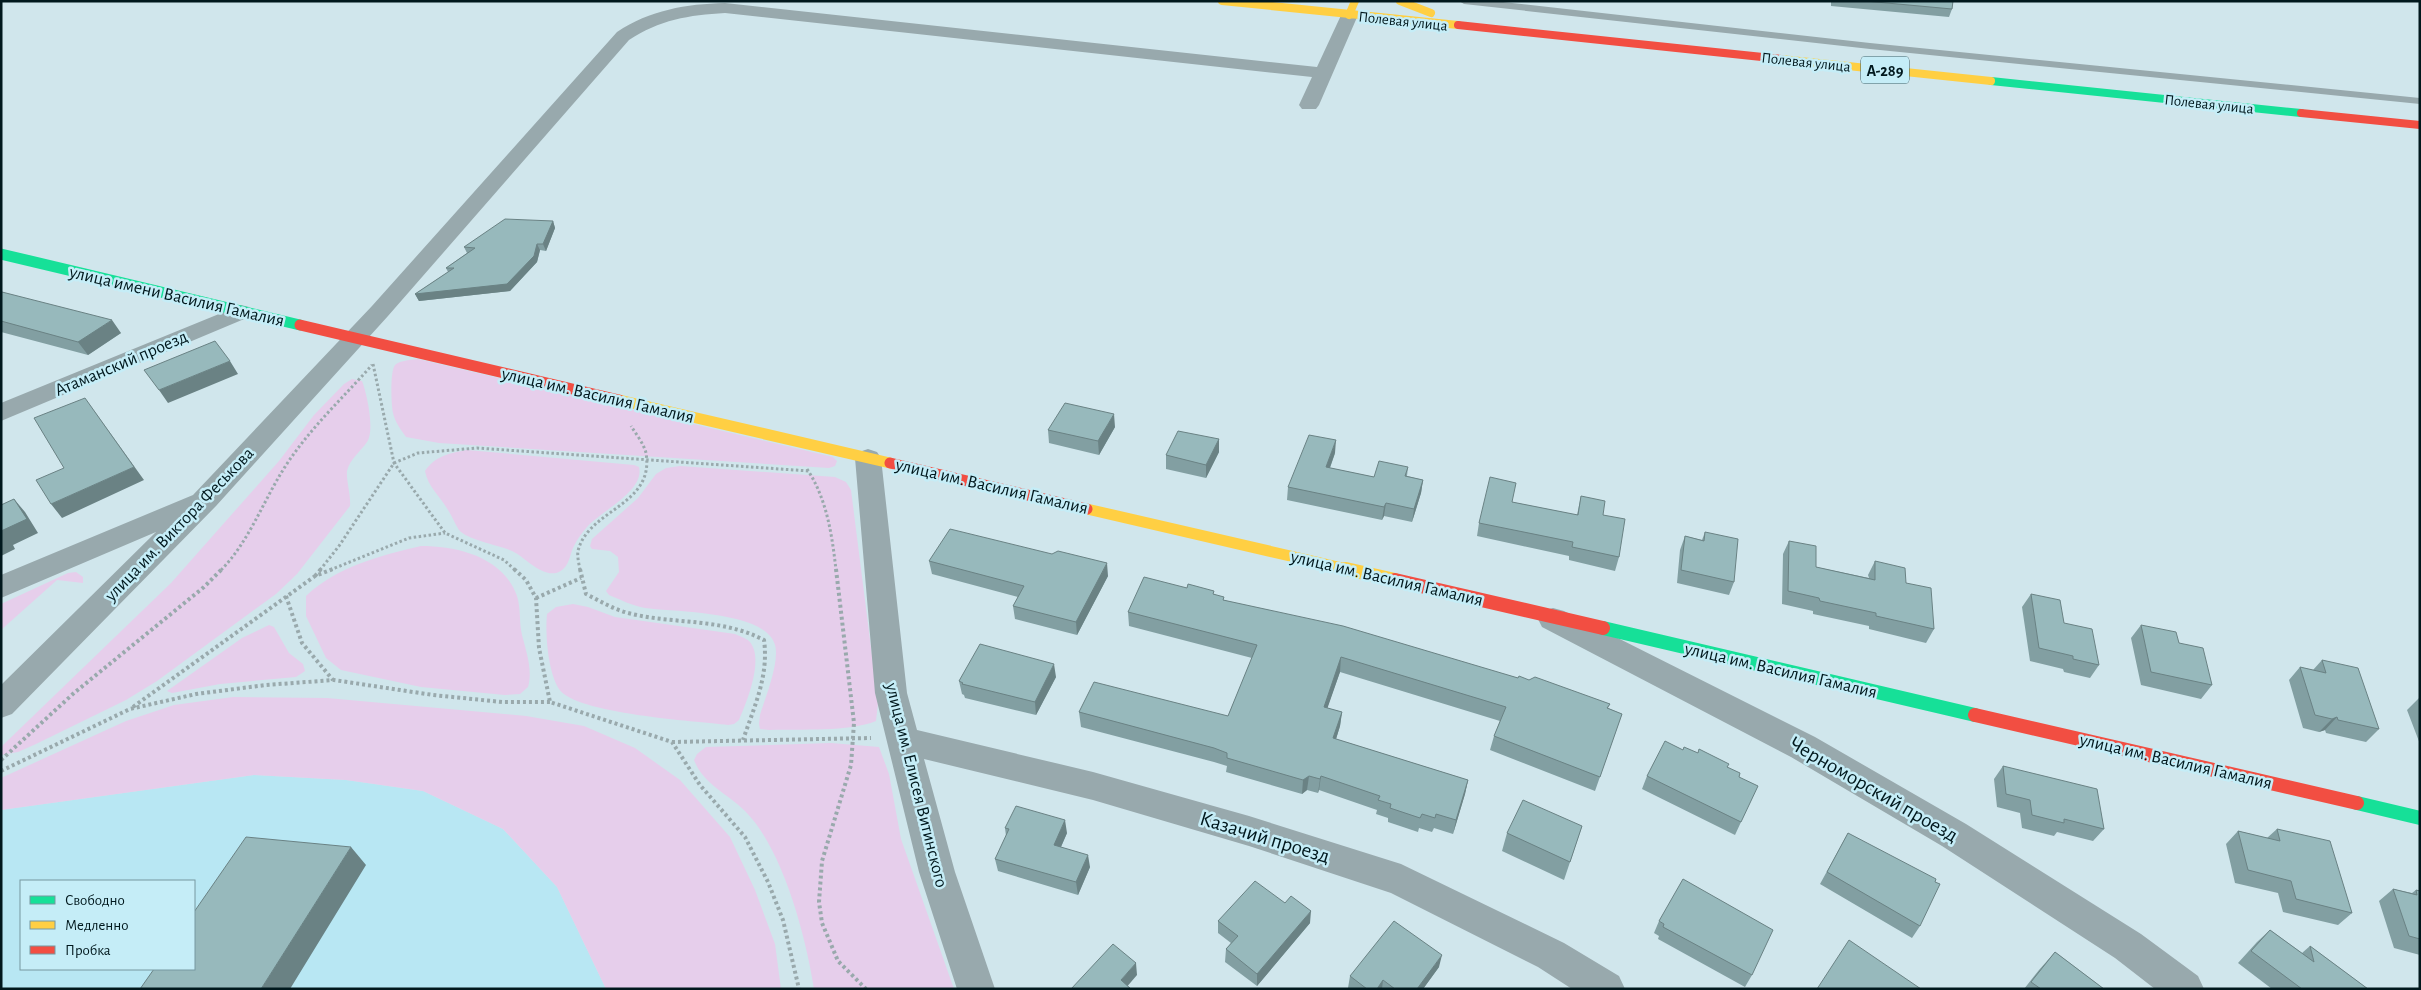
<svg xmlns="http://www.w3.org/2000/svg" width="2421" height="990" font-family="'Alegreya Sans',sans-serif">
<rect width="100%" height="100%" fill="#d0e6ec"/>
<path fill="#b8e7f3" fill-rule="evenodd" d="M254,775l92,5 77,11 80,38 54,58 49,102h-605v-179zM21,881h173v88h-173z"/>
<path fill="#e6ceeb" d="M418,359l415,98 4,4 -2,5 -6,2 -390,-25 -33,-6c-5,-7 -11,-15 -13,-24 -2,-9 -3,-42 2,-48 6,-5 16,-5 23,-6z
M352,379l10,2c5,13 13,49 5,61 -7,10 -17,17 -20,29 -1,9 4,24 3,35l-53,68 -21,20 -119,87 -31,19 -90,44 -18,8 -17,3v-8l170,-164 108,-122 35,-46 30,-31z
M467,450l167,15 5,2c6,24 -38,44 -52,60 -5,6 -10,12 -13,19 -5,9 -4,23 -18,27 -16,3 -31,-16 -44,-22 -13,-6 -45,-11 -53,-21 -4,-6 -7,-14 -11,-20 -8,-14 -20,-23 -23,-39 10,-15 25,-18 42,-21z
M680,466l155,11 11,5 5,8 27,213 -2,18c-27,11 -76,8 -106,9l-10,-1 -1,-5 1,-9c5,-17 20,-53 15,-70 -9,-34 -100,-33 -130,-37 -12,-2 -24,-8 -36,-13l-3,-4 13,-19 -1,-15 -8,-6 -18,-2 -2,-3 2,-7 46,-41 18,-24 10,-6z
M421,546c37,0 82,11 96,50 4,12 2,27 5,39 4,16 11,35 6,52l-8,7 -15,1 -84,-8 -80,-17 -15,-12 -20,-42v-20c30,-29 76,-41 115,-50z
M76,572l7,5v6l-26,-3 -56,50v-26l67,-31z
M573,604l15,3 27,10 120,17c4,2 11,4 14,7 16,16 -2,61 -10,79l-5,4 -6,1c-32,-4 -153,-11 -169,-36 -11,-17 -14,-55 -12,-75l9,-7z
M269,625l5,2 15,26 14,11 2,7 -9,6 -76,7 -48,9 -5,-2 75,-53z
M233,697l94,1 199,18 58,10 51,22 45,32 50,57 25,53 20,54 6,45h-175l-49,-102 -54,-58 -80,-38 -77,-11 -92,-5 -253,35v-32l125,-57 48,-16z
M831,743l48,4 10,27 12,65 53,150h-140c-8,-52 -31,-140 -69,-178 -17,-17 -42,-27 -51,-51l3,-6 9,-7z"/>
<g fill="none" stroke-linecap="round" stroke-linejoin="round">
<path stroke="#99a9ac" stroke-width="3" stroke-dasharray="2.5 2.5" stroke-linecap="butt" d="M373,364l21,99 51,70 59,27 11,10
M807,469c20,30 25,66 29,101
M221,570c27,-27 42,-68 62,-100 24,-39 59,-71 89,-105
M320,570l19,-24 55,-83 24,-10 59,-5 332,23
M330,570l79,-32 36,-5
M580,570c-1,-6 -3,-14 -2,-19 10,-42 77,-45 68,-98 -2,-9 -10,-19 -15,-27"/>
<path stroke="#99a9ac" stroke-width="4" stroke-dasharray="3 3" stroke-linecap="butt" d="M514,569l12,11 10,18 3,50 11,54 122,40 28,43 45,52 23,45 15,38 16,69
M580,569l6,25c14,7 27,15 42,19 47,12 91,4 136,27 5,36 -10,67 -21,100
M836,569l18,154 -3,42 -29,96 -3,41 3,21 16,38 28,28
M315,576l6,-7
M286,596l16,47 31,37
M536,598l45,-20
M133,707l182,-131 18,-7
M672,742l199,-4
M1,760l73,-67 130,-106 18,-18
M1,771l129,-62 66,-15 70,-9 68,-5 99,15 69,7h48"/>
<path fill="#98a9ad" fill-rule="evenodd" d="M1459,1h35l376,42 550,55v6l-550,-55 -406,-45z"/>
<path fill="#98a9ad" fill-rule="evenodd" d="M725,3l592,64 26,-56h12l3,4 -39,90 -3,4h-14l-3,-4 13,-28 -587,-64c-36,2 -66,7 -96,27l-241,276 -172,190 -204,208 -11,4v-33l155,-153 -155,66v-23l192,-80 179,-189 245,-274c33,-22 69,-28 108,-29z
M241,305l8,2 4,5 -4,5 -248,104v-18z
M868,449l9,3 4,6 26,235 10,37 176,42 156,44 152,48 163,79 55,33 6,13h-53l-34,-22 -147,-74 -142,-47 -156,-46 -169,-41 31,113 40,117h-38l-38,-117 -44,-179 -20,-235 4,-6z
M1553,608l11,3 251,126 151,87 175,110 57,42 6,13h-49l-40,-31 -173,-112 -151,-89 -249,-130 -4,-8 4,-8z"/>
<path stroke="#16e098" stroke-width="8" d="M1991,81l310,32"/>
<path stroke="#16e098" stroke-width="11" d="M1,254l299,71"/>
<path stroke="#16e098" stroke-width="14" d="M1603,628l372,87
M2357,803l63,15"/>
<path stroke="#ffcf43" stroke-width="8" d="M1222,1l236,24
M1400,1l31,12
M1349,15l6,-14
M1781,59l210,22"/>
<path stroke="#ffcf43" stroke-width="11" d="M619,400l271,63
M1087,509l264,61"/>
<path stroke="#ffcf43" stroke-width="14" d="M1346,569l49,11"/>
<path stroke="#f24e42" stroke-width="8" d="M1458,25l323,34
M2301,113l119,12"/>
<path stroke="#f24e42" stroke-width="11" d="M300,325l319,75
M890,463l197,46"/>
<path stroke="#f24e42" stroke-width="14" d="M1395,580l208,48
M1975,715l382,88"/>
</g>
<path fill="#829fa2" d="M1831,1h122l-1,8 -3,8 -118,-11z
M553,221l2,7 -9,23 -6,-1 -3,12 -27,29 -91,10 -4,-7 33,-22 -2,-4 21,-15 -3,-6z
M1,292l120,41 -33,22 -87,-23z
M1115,427l-16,28 -50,-12 -1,-13z
M1219,439v13l-13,26 -40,-9v-14z
M1335,453l-5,15 44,9 34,-10 -1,9 16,4 -2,13 -9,29 -28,-6 -2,4 -95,-20 1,-13z
M1581,496l22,19 16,42 -4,14 -46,-11v-4l-92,-20 2,-13 33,-21 65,13z
M1705,532l29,50 -5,13 -52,-12 3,-33 5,-14 17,4z
M1789,541l27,26 53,11 -1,-3 7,-14 31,22 28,46 -8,14 -57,-14v-3l-56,-12v-3l-31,-7 1,-50z
M929,561l179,15 -31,59 -62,-16 -2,-13 5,-9 -86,-23z
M1214,594l10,6 294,78 11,2 81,24 -2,4 14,6 -27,77 -105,-41 4,-14 6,-15 -160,-49 -13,36 15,4 -2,14 -4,13 132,41 -3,14 -12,40 -19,-6 -2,4 -13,-4 -1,4 -30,-10v-4l-12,-4 1,-4 -58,-20 -1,3 -11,-3 -5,4 -76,-22 1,-6 -13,-4 -133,-35 -2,-15 149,4 24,-58 -123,-32 -1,-14z
M2031,594l68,71 -9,13 -26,-6 -1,-3 -33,-8 -8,-54z
M2141,625l38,18 33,42 -11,14 -60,-14 -10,-47z
M2322,660l57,69 -13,13 -40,-9 -1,-3 -6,2 -16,-4 -14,-48 11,-13 13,3z
M1056,677l-20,38 -71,-17 -1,-3 -2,-1 -3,-13z
M2420,697v47l-13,-34z
M1683,750l44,17 12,10 2,45 -6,13 -93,-46 5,-13z
M2003,766l101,63 -11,12 -36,-9 -3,4 -32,-8 -2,-15 -23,-6 -3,-28z
M1582,826l-18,54 -62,-29 5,-18z
M1005,828l62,5 -6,14 29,20 -12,28 -80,-24 -3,-12 11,-23z
M2277,829l75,84 -14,12 -55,-13 -5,-19 -43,-10 -9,-39 12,-13 29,7z
M1848,833l72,93 -8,12 -92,-54z
M2393,889l19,4 4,-3 4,1v64l-26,-7 -15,-47z
M1285,903l25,20 -53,63 -32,-24 1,-13 5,-6 -13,-10v-12z
M1659,921l93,54 -7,12 -87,-48 1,-3 -5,-3z
M2270,930l32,23 8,-7 58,43h-96l-34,-26 19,-21z
M2055,952l49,37h-80l15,-19z
M1439,967l-16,22 -75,-1 2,-12z"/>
<path fill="#6a8284" d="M553,221l2,7 -9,23 -3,-7z
M537,244l3,6 -3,12 -27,29 -91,10 -4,-7z
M112,320l9,13 -33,22 -10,-13z
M230,361l8,13 -70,29 -9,-13z
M85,398l59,82 -82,38 -11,-14 83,-37z
M1114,414l1,13 -16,28 -1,-14z
M1219,439v13l-13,26v-13z
M1336,440l-1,13 -10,28 1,-14z
M1423,480l-2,13 -9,29 2,-13z
M14,499l11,13 13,21 -25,12 2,4 -14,7v-25z
M1386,503l-2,13 -2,4 2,-13z
M1107,563l1,13 -31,59 -1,-13z
M1341,657l-1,15 -17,49 1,-14z
M1054,664l2,13 -20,38 -1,-13z
M1342,712l-2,14 -8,26 1,-14z
M2337,717l-12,13 -6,2 13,-13z
M1309,776l-2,14 -5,4 1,-14z
M1321,776l-2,14 -1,3 2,-14z
M1468,780l-3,14 -12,40 3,-14z
M1065,820l2,13 -11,25 -2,-13z
M351,847l15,18 -76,124h-29z
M1088,855l2,12 -12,28 -2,-13z
M1311,911l-1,12 -53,63v-12z
M1442,955l-3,12 -16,22h-6z
M1136,963l1,12 -12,14 -4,-9z
M1383,980l-1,9h-5z"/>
<path fill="#97b9bc" stroke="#6a8284" d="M1865,1h88l-1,8z
M505,219l48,2 -10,23h-6l-3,12 -27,28 -92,10 39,-26h-8l29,-20 -11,-1z
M1,292h1l110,28 -34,22 -77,-21z
M215,341l15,20 -71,29 -15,-20z
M85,398l49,69 -83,37 -15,-24 28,-12 -30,-50z
M1065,403l49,11 -16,27 -50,-11z
M1178,431l41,8 -13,26 -40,-10z
M1309,435l27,5 -10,27 48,10 5,-16 29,6 -3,9 18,4 -9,29 -28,-6 -2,4 -96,-20z
M1490,477l26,6 -4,19 66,13 3,-19 24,5 -2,14 22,4 -6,38 -47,-10 1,-5 -94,-19z
M14,499l13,20 -26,12v-26z
M950,529l102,25 6,-3 49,12 -31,59 -63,-16 11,-20 -95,-25z
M1705,532l33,7 -4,43 -53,-12 4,-34 19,5z
M1789,541l27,5v21l59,13v-19l30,7 1,15 25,5 3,41 -58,-13v-3l-56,-12 -1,-3 -31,-7z
M1144,577l43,11 1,-4 26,7 -1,3 11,3 -1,3 120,26 175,52 1,-2 10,4 6,-3 75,27 -3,4 15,6 -22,63 -106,-41 12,-29 -165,-50 -17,50 18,5 -9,26 135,42 -12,40 -20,-6 -1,4 -13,-4 -2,4 -30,-10 1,-4 -13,-4 2,-4 -59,-20 -1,3 -11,-3 -6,4 -76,-22v-5l-13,-5 -135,-36 15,-30 134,34 29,-71 -129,-33z
M2031,594l29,6 4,23 28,6 7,36 -26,-6v-3l-34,-8z
M2141,625l35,7 3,11 24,5 9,37 -61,-13z
M980,644l74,20 -19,38 -73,-18 1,-1 -4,-2z
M2322,660l36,8 21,61 -41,-9 -1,-3 -5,2 -17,-4 -15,-48 26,6z
M1665,741l18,9 1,-3 14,6 1,-4 30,15 -2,3 13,6 -1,4 19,9 -17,36 -94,-46z
M2003,766l94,23 7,40 -40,-10v4l-32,-8 -2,-15 -24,-6z
M1523,800l59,26 -12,36 -63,-29z
M1016,806l49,14 -11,25 34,10 -12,27 -81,-23 14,-30 -4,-1z
M2277,829l53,12 22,72 -56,-14 -5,-18 -43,-11 -10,-39 42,10z
M1848,833l88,46 -1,3 5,2 -20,42 -93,-54z
M246,837l105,10 -90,142h-121l14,-20h40v-57z
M1683,879l90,51 -21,45 -89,-48 1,-3 -5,-3z
M1255,881l30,22 6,-7 20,15 -54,63 -31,-25 12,-13 -20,-15z
M2393,889l24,6 -1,-5 4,1v48l-11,-3z
M1394,921l48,34 -25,34h-22l-12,-9 -6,9h-10l-17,-13z
M2270,930l44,32 -4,-16 58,43h-66l-51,-38z
M1849,940l72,49h-104z
M1113,944l23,19 -15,17 10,9h-60z
M2055,952l49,37h-63l-10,-7z"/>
<g text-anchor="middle" stroke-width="5" stroke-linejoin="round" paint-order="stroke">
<g font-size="15" fill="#01181d" stroke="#c5edf7">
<text transform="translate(1403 21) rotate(6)" y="5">Полевая улица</text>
<text transform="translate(1806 62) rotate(6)" y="5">Полевая улица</text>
<text transform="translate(2209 104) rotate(6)" y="5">Полевая улица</text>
</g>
<rect fill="#c5edf7" stroke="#3c585e" stroke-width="1" x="1861" y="56.5" width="48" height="27" rx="4"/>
<g font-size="16" font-weight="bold" fill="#01181d">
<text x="1885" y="76">А-289</text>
</g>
<g font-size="18" fill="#01181d" stroke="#c5edf7">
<text transform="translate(177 296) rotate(13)" y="6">улица имени Василия Гамалия</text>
<text transform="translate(121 363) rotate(-23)" y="6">Атаманский проезд</text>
<text transform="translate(598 395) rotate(13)" y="6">улица им. Василия Гамалия</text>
<text transform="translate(992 486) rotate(13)" y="6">улица им. Василия Гамалия</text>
<text transform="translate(179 524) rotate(-46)" y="6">улица им. Виктора Феськова</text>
<text transform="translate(1387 578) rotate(13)" y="6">улица им. Василия Гамалия</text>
<text transform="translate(1781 670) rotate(13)" y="6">улица им. Василия Гамалия</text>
<text transform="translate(2176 761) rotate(13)" y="6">улица им. Василия Гамалия</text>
<text transform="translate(917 785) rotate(76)" y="6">улица им. Елисея Витинского</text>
</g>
<g font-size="21" fill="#01181d" stroke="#c5edf7">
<text transform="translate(1874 789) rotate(30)" y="7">Черноморский проезд</text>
<text transform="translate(1265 837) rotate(17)" y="7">Казачий проезд</text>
</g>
</g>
<rect width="2421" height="990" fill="none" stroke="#01181d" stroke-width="5"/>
<rect x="20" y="880" width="175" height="90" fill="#c5edf7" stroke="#7798a0"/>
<rect x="30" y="896" width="25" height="8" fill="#16e098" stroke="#7798a0"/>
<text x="65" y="905" font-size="15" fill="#01181d">Свободно</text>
<rect x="30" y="921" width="25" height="8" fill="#ffcf43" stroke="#7798a0"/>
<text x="65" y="930" font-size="15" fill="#01181d">Медленно</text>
<rect x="30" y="946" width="25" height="8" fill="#f24e42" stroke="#7798a0"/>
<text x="65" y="955" font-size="15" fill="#01181d">Пробка</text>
</svg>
